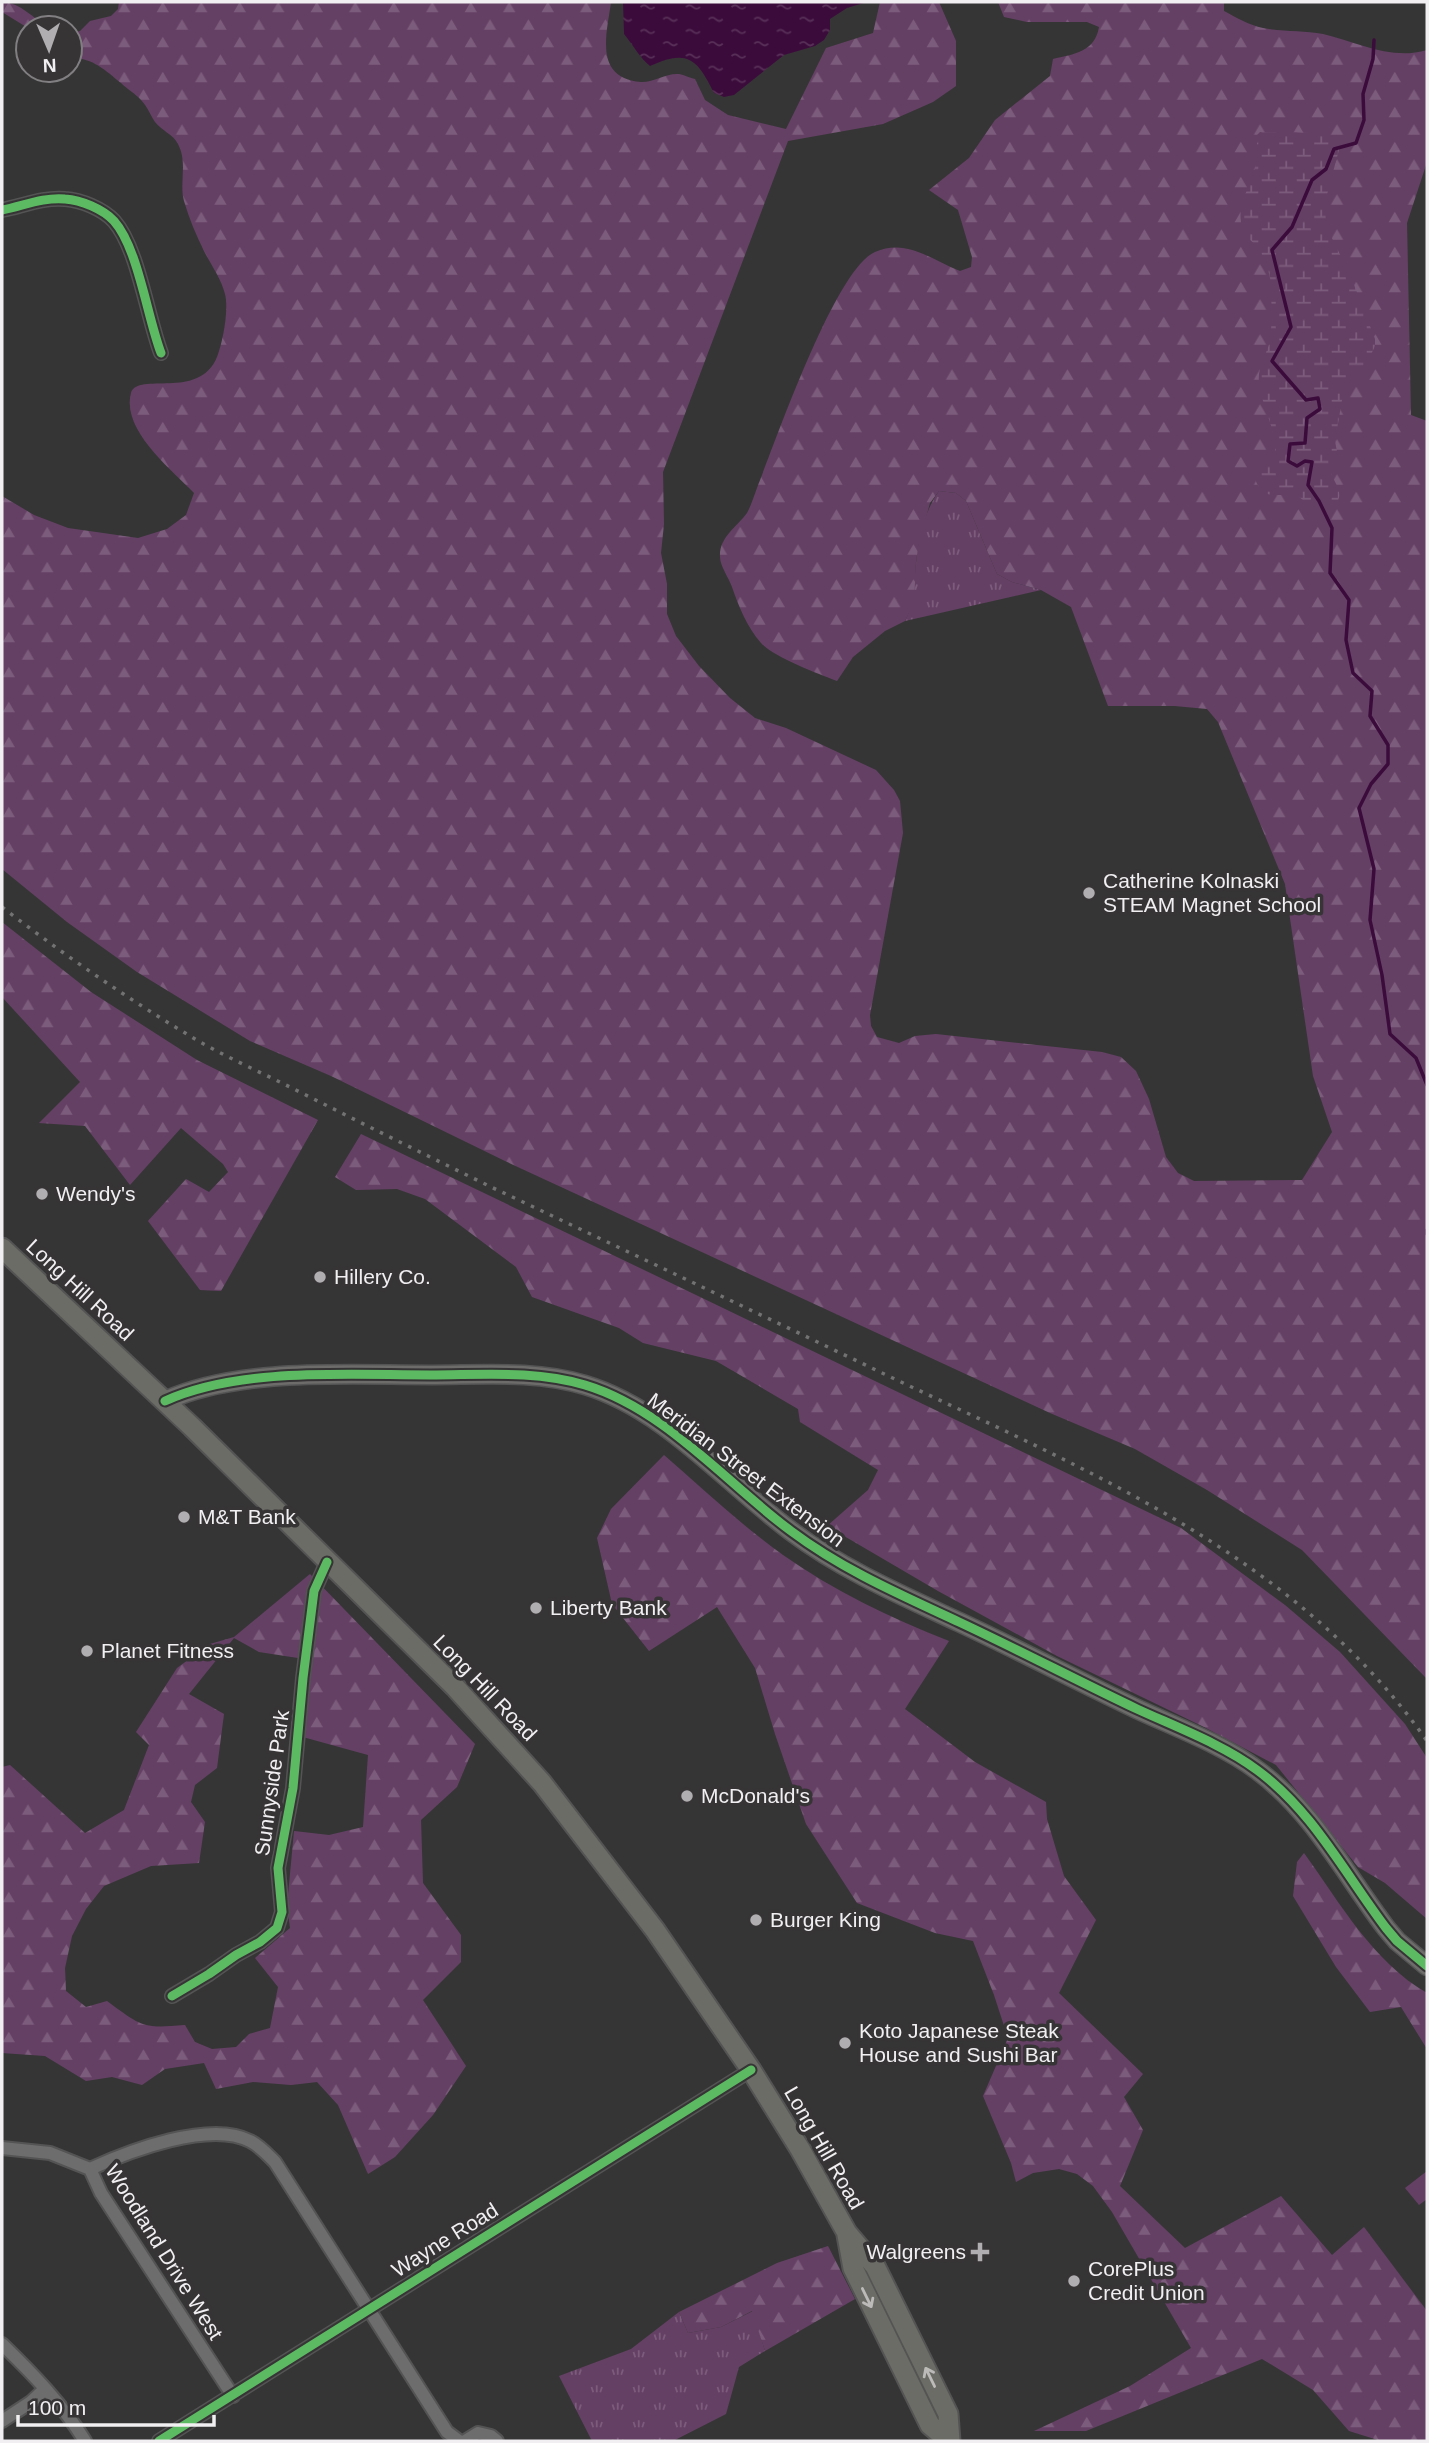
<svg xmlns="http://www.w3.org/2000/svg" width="1429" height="2443" font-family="Arial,sans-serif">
<defs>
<pattern id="grass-tufts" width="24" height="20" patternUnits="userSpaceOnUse" patternTransform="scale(1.75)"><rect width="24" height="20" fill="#654065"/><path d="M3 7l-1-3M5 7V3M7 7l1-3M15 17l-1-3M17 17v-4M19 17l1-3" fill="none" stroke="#7c5c7c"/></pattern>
<pattern id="forest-firs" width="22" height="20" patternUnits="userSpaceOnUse" patternTransform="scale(1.75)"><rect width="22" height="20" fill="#654065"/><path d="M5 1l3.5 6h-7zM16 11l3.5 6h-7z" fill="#7c5c7c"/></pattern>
<pattern id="wetland-marsh" width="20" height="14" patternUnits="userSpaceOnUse" patternTransform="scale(1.75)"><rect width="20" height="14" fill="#654065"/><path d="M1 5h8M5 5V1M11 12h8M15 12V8" fill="none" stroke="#7c5c7c"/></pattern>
<pattern id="water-ripples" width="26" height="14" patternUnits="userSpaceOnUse" patternTransform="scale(1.75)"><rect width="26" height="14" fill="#3b0c3b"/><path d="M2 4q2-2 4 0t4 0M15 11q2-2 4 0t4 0" fill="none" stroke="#583058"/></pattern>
</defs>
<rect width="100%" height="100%" fill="#363536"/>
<path fill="url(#grass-tufts)" d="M939,491l17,2 10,8 31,73 15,8 29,8 -136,31c12,-24 8,-32 11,-58 2,-24 9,-53 23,-72z
M753,2311l12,40 -26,16 -13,47 -53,27h-81l-33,-65 72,-27 48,-37 9,21 33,-6z"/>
<path fill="url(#forest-firs)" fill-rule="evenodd" d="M2,2c18,0 32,17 47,26h-21l-26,-16z
M119,2h492c-4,31 -18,76 30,80 12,1 25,-9 38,-8 5,1 11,4 16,5l10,21 23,15 58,14 40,-81 47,-15 7,-31h59l17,39v45l-23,16 -50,22 -95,17 -125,331 1,52 -3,29 6,31v30l9,22 23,30 31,32 25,20 31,10 90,42 18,20 6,11 3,32 -33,182 1,11 6,11 22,6 16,-7 21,-2 166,18 19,5 15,14 13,28 17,58 12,16 16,8 108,-1 30,-48 -19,-56 -28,-192 -67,-162 -11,-13 -32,-3h-67l-37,-99 -30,-17 -29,-8 -15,-8 -31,-73 -10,-8 -17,-2 -9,12 -11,40 -3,18 -2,42 -9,18 -20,10 -32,26 -16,24c-20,-8 -62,-23 -76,-38 -14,-16 -22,-36 -29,-56 -3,-9 -12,-21 -12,-30 -1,-20 17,-30 27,-44 4,-7 7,-17 10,-25 18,-45 78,-219 118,-236 32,-14 56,8 85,19l11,-4 1,-10 -14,-47 -29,-20 40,-32 26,-38 55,-44 3,-17c21,-5 42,-7 46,-32l-12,-5h-60l-23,-5 -6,-15h226v9c13,7 25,14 39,17 20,4 40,2 60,6 35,8 68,27 104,16v112l-20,61 4,192 16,6v1258l-125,-129 -95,-60 -72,-41 -85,-36 -545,-252 -174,-85 -81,-35 -113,-69 -70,-50 -65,-53v-373l32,19 34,13 70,10 29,-9 19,-14 8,-22c-22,-23 -73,-63 -63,-100 7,-22 68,8 86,-36 6,-15 12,-48 8,-63 -4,-16 -14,-29 -21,-43 -8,-16 -15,-33 -20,-50 -5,-19 4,-38 -6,-57 -5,-10 -16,-13 -23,-22 -5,-7 -7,-15 -14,-22 -5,-6 -14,-11 -20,-17 -16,-13 -29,-26 -51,-25v-24l10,-3 10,-10 21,-5 7,-7z
M2,922l89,70 106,68 121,60 -97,171 -21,-1 -52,-69 38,-42 23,13 19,-20 -5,-8 -42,-36 -51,57 -45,-59 -46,-3 41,-41 -78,-85z
M361,1134l820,394 104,77 55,47 65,72 22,34v161l-42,-36 -27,-16 -82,-102 -72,-38 -147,-71 -119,-65 -111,-65 41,-36 10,-20 -78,-48 -2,-13 -82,-48 -73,-18 -24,-15 -87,-31 -16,-30 -91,-68 -28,-10 -41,1 -21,-13z
M664,1455c39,34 77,70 119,100 51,36 108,63 166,86l-44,68 70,53 71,40 1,17 17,57 32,44 -37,73 84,81 -19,23 19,33 -23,56 65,62 96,-52 51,59 32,-28 63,84v130h-46l-32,-10 -36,-41 -51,-31 -176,72h-52l96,-45 61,-38 -79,-136 -19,-26 -16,-12 -18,-5 -26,4 -17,9 -5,-19 -28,-67 25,-58 -14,-43 -21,-54 -38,-8 -78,-30 -51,-79 -31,-90 -20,-66 -38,-61 -68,44 -37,-47 -15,-66 14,-29z
M310,1574l165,170 -18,43 -36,33 2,63 38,52v27l-38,38 43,66 -33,49 -38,42 -27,17 -30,-69 -21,-23 -26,3 -38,-3 -37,7 -12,-26 -39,6 -23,16 -30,-8 -26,4 -41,-25 -43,-3v-286l8,-2 75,68 39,-23 25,-65 -13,-13 41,-64 33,-24 24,-7zM234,1638l25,14 39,6 -6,76 76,21 -5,72 -34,8 -35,-4 -7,75 3,22 -35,30 23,29 -8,41 -21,6 -13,13 -24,2 -17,-7 -10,-17c-43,4 -44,1 -78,-24l-21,6 -20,-16 -1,-23 7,-32 14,-27 18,-23 47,-20 48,-3 6,-41 -14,-20 4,-17 22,-17 7,-54 -35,-20z
M1304,1853c36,50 69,109 123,140v56l-26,-42 -31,5 -34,-45 -43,-71 4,-34z
M828,2246l27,53 -90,52 -13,-40 -31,16 -33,6 -9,-21 98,-49z"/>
<path fill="url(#wetland-marsh)" d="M1260,132c20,2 69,-5 80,14l-15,56 1,24 25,51 24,62v7l-9,19 -9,9 -15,26 -7,41 3,16 -7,15c2,9 14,22 5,31 -5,5 -19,5 -26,2 -5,-2 -8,-7 -13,-9 -16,-5 -33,8 -42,-17l8,-12 12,-7c3,-30 -13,-51 -16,-78 -2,-14 8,-28 11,-41 2,-7 2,-55 0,-63 -2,-11 -6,-21 -12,-30 -7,-9 -16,-12 -17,-26 -3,-20 8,-32 13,-50 4,-12 3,-25 3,-37z"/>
<path fill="#654065" d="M1427,2171v28l-8,6 -14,-17z"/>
<path fill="url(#water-ripples)" d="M623,2h244l-20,6 -17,11v11l-6,10 -9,6 -31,9 -50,40 -10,2 -10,-4c-17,-35 -27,-44 -64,-27 -10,-8 -17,-21 -26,-32z"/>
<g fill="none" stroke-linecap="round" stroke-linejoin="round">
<path stroke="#3b0c3b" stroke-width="3.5" d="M1374,40l-1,19 -10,35 1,26 -8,23 -22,6 -8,20 -14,11 -20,47 -20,23 19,77 -19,34 34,39 12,-2 2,11 -13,9 -2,25 -15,1 -2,17 9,5 8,-5 7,1 -4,23 11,16 13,27 -2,45 19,27 -3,40 7,33 19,18 -2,25 18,29v19l-17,20 -12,24 15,61 -4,51 12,55 8,59 26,24 11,27
M1427,1230v4"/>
<g stroke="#545454" stroke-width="16">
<path id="street" d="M2,210c21,-4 41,-13 63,-11 16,1 38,10 49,22 24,27 33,95 47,132
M172,1996l37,-22 27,-19 24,-13 17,-14 5,-16 -4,-44 15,-80 10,-110 11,-87 13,-29
M2,2148l48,5 40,16 11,24 132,203
M90,2169c39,-18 120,-49 160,-28 10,5 17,13 25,21l172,270 12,9
M2,2344c30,29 61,61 83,97
M2,2421l29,-19 14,-13
M159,2441l592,-371
M465,2441l13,-8 13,3 6,5"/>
</g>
<g stroke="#545454" stroke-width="21">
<path id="secondary" d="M165,1401c75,-34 183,-26 265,-26 52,0 105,-5 155,10 80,24 140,97 206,146 52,39 110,64 168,91 60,28 119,59 178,87 39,18 87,36 120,61 56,41 88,104 129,158l11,13 30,25"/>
</g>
<g stroke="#545454" stroke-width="23">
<path id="primary" d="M2,1248l190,179 263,260 87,96 113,147 96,140 49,79 47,84 28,33 73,148 2,27
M847,2235l6,33 77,157 19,16"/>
</g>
<use href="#street" stroke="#6e6d6e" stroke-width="12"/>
<use href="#secondary" stroke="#6d6c6b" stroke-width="18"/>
<use href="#primary" stroke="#6c6c66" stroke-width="19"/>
<path stroke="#727272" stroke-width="3.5" stroke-dasharray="3.5 7" stroke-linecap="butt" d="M2,907c62,48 126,92 193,132 31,18 65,33 97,49 65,33 130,65 195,97 131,62 262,124 393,187 201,96 415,181 547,369"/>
<g stroke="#373436" stroke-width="13">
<path id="cycleway" d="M2,210c21,-4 41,-13 63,-11 16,1 38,10 49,22 24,27 33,95 47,132
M165,1401c75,-34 183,-26 265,-26 52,0 105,-5 155,10 80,24 140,97 206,146 52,39 110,64 168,91 60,28 119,59 178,87 39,18 87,36 120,61 56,41 88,104 129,158l11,13 30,25
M172,1996l37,-22 27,-19 24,-13 17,-14 5,-16 -4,-44 15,-80 10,-110 11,-87 13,-29
M159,2441l592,-371"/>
</g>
<use href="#cycleway" stroke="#5cba63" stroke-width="9"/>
</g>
<defs><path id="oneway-shaft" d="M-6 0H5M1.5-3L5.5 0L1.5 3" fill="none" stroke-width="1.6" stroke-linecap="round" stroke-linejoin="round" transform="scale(1.75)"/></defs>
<g stroke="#bcbbb9">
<use href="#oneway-shaft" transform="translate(867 2298) rotate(64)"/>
<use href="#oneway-shaft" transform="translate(930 2377) rotate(-116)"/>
</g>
<g fill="#b0aeb0" stroke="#373436" stroke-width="2.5">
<circle cx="1089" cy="893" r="7"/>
<circle cx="42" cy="1194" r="7"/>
<circle cx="320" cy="1277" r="7"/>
<circle cx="184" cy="1517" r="7"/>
<circle cx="536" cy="1608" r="7"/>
<circle cx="87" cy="1651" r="7"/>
<circle cx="687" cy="1796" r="7"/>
<circle cx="756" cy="1920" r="7"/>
<circle cx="845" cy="2043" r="7"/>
<path d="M976.5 2241.5h7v7h7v7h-7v7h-7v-7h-7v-7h7z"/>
<circle cx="1074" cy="2281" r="7"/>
</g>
<g text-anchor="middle" stroke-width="7" stroke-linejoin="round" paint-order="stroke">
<g font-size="21" fill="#f1eff1" stroke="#373436" text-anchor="start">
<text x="1103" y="888">Catherine Kolnaski<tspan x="1103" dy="24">STEAM Magnet School</tspan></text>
<text x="56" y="1201">Wendy's</text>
<text x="334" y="1284">Hillery Co.</text>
<text x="198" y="1524">M&amp;T Bank</text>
<text x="550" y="1615">Liberty Bank</text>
<text x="101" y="1658">Planet Fitness</text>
<text x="701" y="1803">McDonald's</text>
<text x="770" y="1927">Burger King</text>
<text x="859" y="2038">Koto Japanese Steak<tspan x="859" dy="24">House and Sushi Bar</tspan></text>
<text x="966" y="2259" text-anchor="end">Walgreens</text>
<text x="1088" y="2276">CorePlus<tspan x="1088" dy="24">Credit Union</tspan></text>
</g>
<g font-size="21" fill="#f1eff1" stroke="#373436">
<text transform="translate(80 1290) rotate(43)" y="7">Long Hill Road</text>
<text transform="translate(746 1470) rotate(37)" y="7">Meridian Street Extension</text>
<text transform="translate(485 1688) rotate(46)" y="7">Long Hill Road</text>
<text transform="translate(272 1783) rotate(-82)" y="7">Sunnyside Park</text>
<text transform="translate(824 2148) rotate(60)" y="7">Long Hill Road</text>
<text transform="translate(445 2240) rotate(-32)" y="7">Wayne Road</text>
<text transform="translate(164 2252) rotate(58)" y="7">Woodland Drive West</text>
</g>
</g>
<rect width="1429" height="2443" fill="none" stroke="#f1eff1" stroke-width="7"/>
<g transform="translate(49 49) rotate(178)"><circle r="33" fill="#373436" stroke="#817f81" stroke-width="2"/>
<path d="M0-5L12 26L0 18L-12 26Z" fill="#b0aeb0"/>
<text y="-10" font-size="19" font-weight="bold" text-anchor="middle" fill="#f1eff1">N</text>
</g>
<path d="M18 2415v10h196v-10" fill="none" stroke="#f1eff1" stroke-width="3.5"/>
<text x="28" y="2415" font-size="21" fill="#f1eff1" stroke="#373436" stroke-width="5" paint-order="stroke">100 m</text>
</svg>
